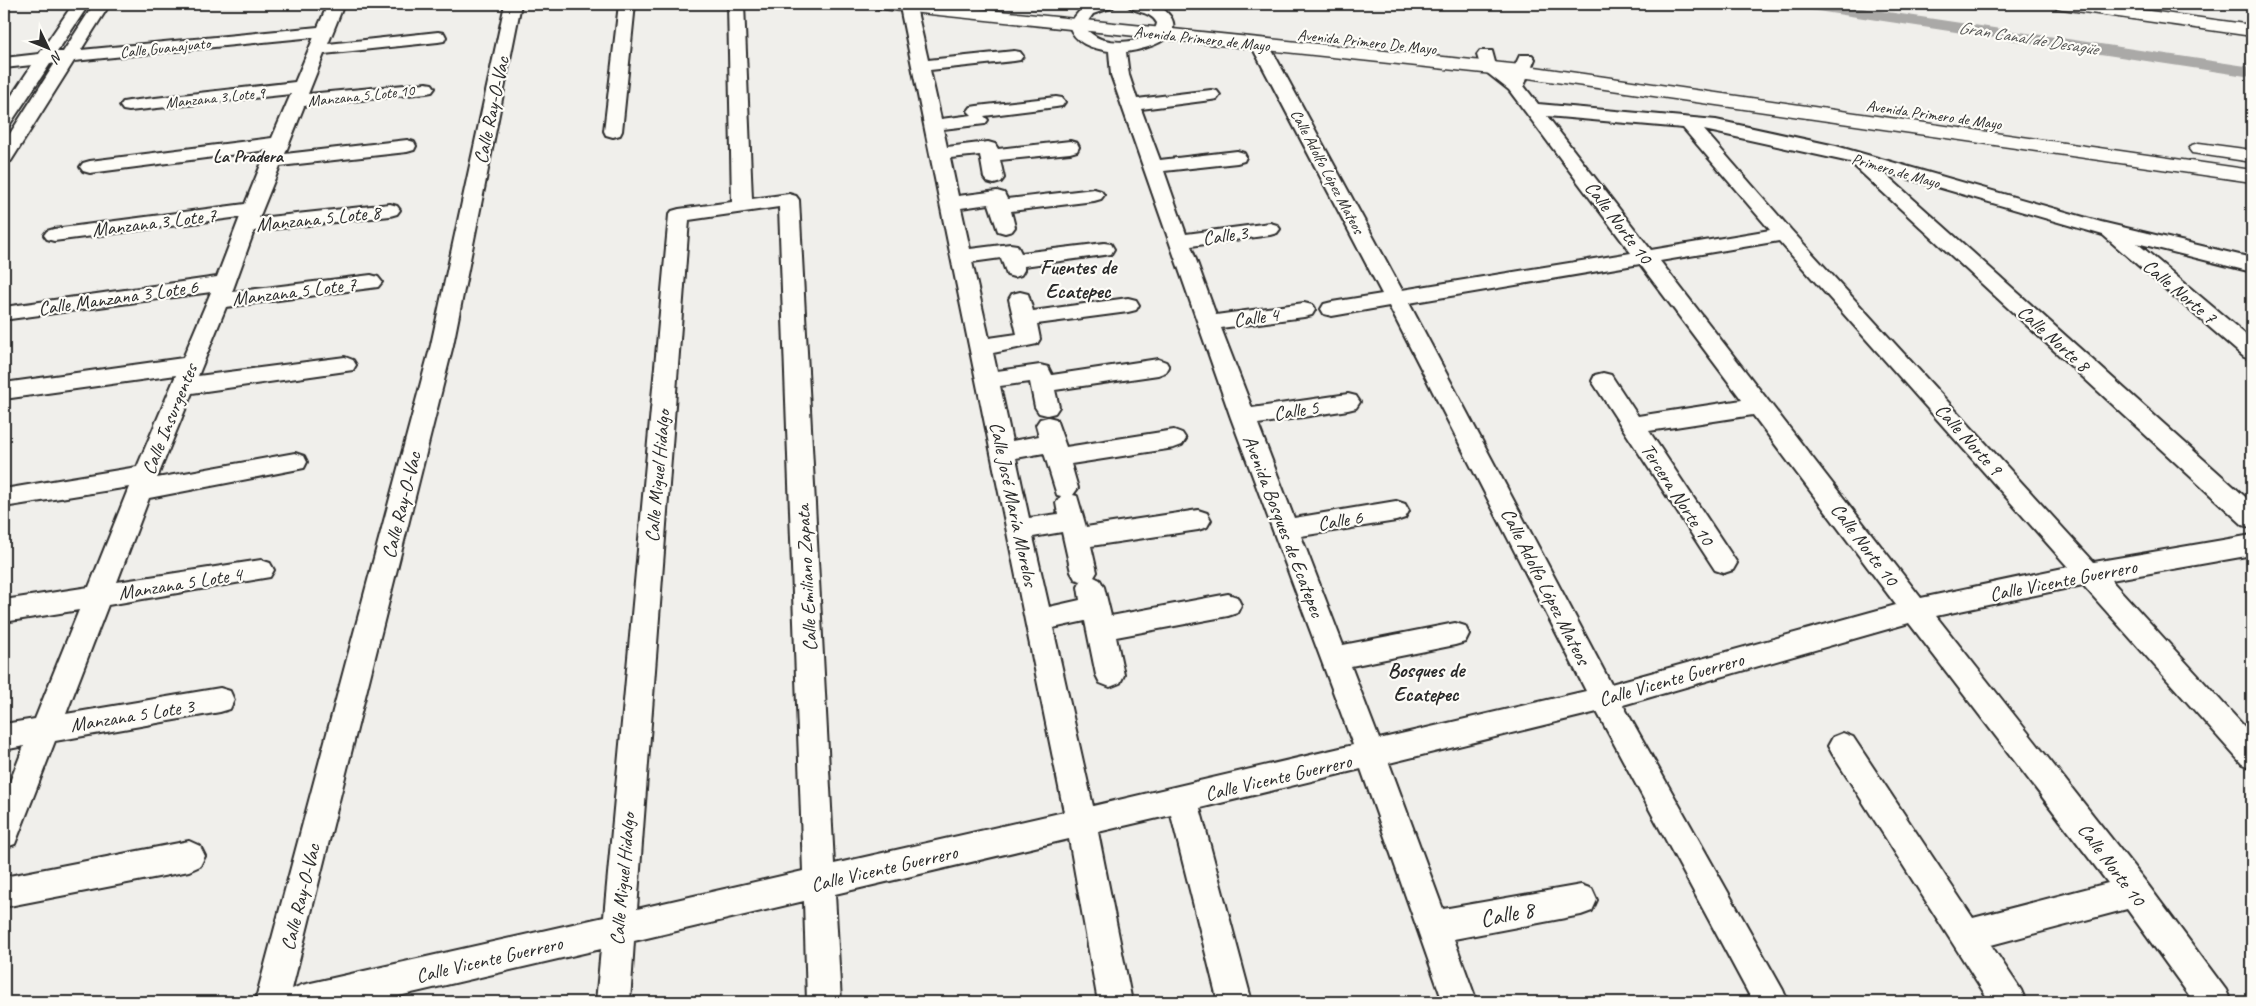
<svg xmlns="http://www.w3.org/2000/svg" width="2256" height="1006" font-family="Caveat,sans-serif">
<rect width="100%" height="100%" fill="#f0efeb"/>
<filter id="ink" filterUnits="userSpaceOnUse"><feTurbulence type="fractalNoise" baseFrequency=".02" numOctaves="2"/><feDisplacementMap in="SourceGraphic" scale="10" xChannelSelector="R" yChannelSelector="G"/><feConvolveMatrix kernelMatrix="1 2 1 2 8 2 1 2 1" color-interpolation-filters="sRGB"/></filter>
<g filter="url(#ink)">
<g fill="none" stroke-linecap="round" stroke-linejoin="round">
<path fill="#aaa9a7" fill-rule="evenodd" d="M1796,4h39l417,63v10l-448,-68 -6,-2z"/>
<g stroke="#2b2b2b" stroke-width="4">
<path id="minor" d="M73,4h16l-32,48h6l31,-48h16l-29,46 237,-23 10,-23h16l-16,40 110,-12 6,1 2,4 -2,4 -6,1 -114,12 -16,40 118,-11 6,1 3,4 -3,4 -6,1 -122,13 -19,48 122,-14 7,2 2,4 -2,4 -7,2 -127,14 -21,52 131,-14 7,2 3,4 -3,4 -7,2 -136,15 -22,61 139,-17 7,2 4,5 -4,5 -152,20 -28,69 147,-19 8,3 3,5 -3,5 -161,23 -35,85 138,-25 9,3 3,6 -3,6 -155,30 -32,84 144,-22 9,3 4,7 -4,7 -162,28 -42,109 154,-26 10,3 4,9 -4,9 -10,3 -165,29 -40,103 -11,4v-51l20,-51 -20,4v-26l31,-5 44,-109 -75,12v-22l85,-13 40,-100 -125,20v-18l133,-22 39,-92 -172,24v-16l179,-25 28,-66 -201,27 -6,-2v-10l213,-30 23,-60 -186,24 -7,-2 -3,-4 3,-4 7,-2 191,-25 22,-54 -177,23 -7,-2 -3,-4 3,-4 7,-2 182,-23 19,-44 -162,17 -6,-1 -3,-4 3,-4 6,-1 166,-19 19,-45 -240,24 -63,100 -7,2v-20l51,-80 -5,1 -40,60 -6,2v-19l28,-42 -28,3v-10l35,-4z
M505,4h16l-68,341 -161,644 10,-4 302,-68 65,-702 3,-4 7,-2 53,-7 -4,-198h16l8,195 37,-5 7,2 3,4 35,664 230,-52 -164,-805 2,-3h12l2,3 12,53 86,-9 6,1 3,4 -3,4 -6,1 -84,9 11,49 31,-4 -4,-4 3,-4 6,-1 79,-9 6,1 3,4 -3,4 -6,1 -72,9 4,4 -3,4 -42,5 4,18 41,-5 7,2 3,5 72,-8 7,2 2,4 -2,4 -7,2 -70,7 4,18 -3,4 -7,2 -7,-2 -3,-4 -4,-23 -30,3 8,38 39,-5 7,2 3,6 87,-10 7,2 3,4 -3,4 -7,2 -83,10 4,16 -3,4 -7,2 -7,-2 -9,-27 -28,4 9,41 40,-5 7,1 4,8 83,-10 7,1 3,5 -3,5 -7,1 -80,11v4l-3,5 -7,2 -7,-2 -6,-17 -29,4 17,76 28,-4 -8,-35 3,-5 8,-2 8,2 5,17 95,-13 8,2 3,5 -3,5 -8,2 -91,12 3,15 -3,5 -44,9 4,18 43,-6 8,2 4,8 106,-16 8,3 3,5 -3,5 -8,3 -103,15 4,17 -4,6 -8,2 -8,-2 -4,-6 -5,-25 -30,4 12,55 27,-5 -3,-11 4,-6 8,-2 8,2 10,28 108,-17 8,3 4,6 -4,6 -8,3 -103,16 7,24 -5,7 4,1 9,31 112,-17 9,3 4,7 -4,7 -9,3 -107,16 6,26 -3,5 6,3 4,7 7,29 117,-22 9,3 4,8 -4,8 -9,3 -112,21 8,38 -4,8 -10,4 -10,-4 -4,-8 -11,-54 -32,7 40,178 260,-61 -122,-327 -120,-343 -2,-24c-18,-3 -34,-7 -40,-26 16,-24 18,-21 46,-21l-2,3 -20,7 -8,11 3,6c5,4 10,8 17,9 15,4 49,2 52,-17 -7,-13 -23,-9 -30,-19 8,-1 20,-2 27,0 7,2 12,7 16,12 16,24 -29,34 -44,36l3,23 8,24 74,-9 6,1 3,4 -3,4 -6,1 -70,9 19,51 77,-9 7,2 2,4 -2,4 -7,2 -73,8 22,63 84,-11 7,2 3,4 -3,4 -7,2 -79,11 25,69 88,-12 8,2 3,5 -3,5 -8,2 -83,11 31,80 96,-14 8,2 4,6 -4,6 -8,2 -90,14 36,94 102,-17 9,3 4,7 -4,7 -9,3 -95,15 42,109 112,-22 10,3 4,8 -4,8 -10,3 -104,21 28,73 207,-48 -197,-385 -57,10 -8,-2 -3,-5 3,-5 8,-2 50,-8 -132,-251 3,-4h12l3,4 134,247 229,-37 -122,-163 -28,-22 -4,-13 3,-4h12l3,11 16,12 9,-19h12l3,4 -11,27 14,18 178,16 120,26 265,76 151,36v14l-115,-29 115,97v20l-8,-3 -141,-122 -221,-64 370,332v25l-9,-3 -393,-363 -146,-32 87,100 303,332 158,-27v20l-141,25 141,155v33l-10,-4 -159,-179 -147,31 209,265 81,109 5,12h-37l-67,-93 -136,36 30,45 5,12h-36l-157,-247 -5,-9 5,-9 10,-4 10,4 120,181 135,-35 -199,-260 -286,82 160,285 5,12h-35l-156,-290 -208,51 54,146 138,-24 11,4 5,11 -5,11 -11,4 -127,24 23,63h-34l-82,-233 -161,39 52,194h-34l-47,-187 -73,17 34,170h-34l-29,-163 -234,55 6,108h-34l-3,-101 -170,40 -4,61h-34l5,-53 -228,53h-118l176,-657zM1547,116l136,12 87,102 -119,20zM779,207l24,664 -166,38 52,-689zM1779,241l289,326 -147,31 -261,-337zM1640,264l102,136 -104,16 -27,-41 -8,-2 -8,2 -3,6 123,189 9,3 9,-3 4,-7 -88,-132 104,-16 143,190 -285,79 -202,-381zM1044,453l13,42 4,1 -5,7 2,11 -29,4 -13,-60zM1062,532l9,40 4,7 6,2 -3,6 2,13 -31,7 -16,-70z
M619,4h16l-13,127 -2,4 -7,2 -7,-2 -2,-4z
M189,841l11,5 5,10 -5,10 -11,5 -185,36v-30z"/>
</g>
<g stroke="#2b2b2b" stroke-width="3">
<path id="highway" d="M873,4h58l590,61 731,105v12l-731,-105 -639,-68 -6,-1z
M2053,4h45l154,21v11l-190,-27 -6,-1z
M2199,143l53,7v12l-60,-9 -3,-4 3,-4z"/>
</g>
<use href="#minor" fill="#fdfcf7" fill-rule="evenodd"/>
<use href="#highway" fill="#fdfcf7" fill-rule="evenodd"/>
</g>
</g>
<g text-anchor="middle" stroke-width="4.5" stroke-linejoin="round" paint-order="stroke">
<g font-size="16" fill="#2b2b2b" stroke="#fdfcf7">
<text transform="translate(1202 38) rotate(6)" y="6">Avenida Primero de Mayo</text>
<text transform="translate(1367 41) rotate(6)" y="6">Avenida Primero De Mayo</text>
<text transform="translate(165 47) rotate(-6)" y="6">Calle Guanajuato</text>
<text transform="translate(361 95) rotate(-6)" y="6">Manzana 5 Lote 10</text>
<text transform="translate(215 97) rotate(-6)" y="6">Manzana 3 Lote 9</text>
<text transform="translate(1934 114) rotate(8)" y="6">Avenida Primero de Mayo</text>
<text transform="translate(1896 170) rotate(16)" y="6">Primero de Mayo</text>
<text transform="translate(1328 171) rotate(62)" y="6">Calle Adolfo López Mateos</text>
</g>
<g font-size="18" font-style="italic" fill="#575756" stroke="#fdfcf7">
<text transform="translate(2028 38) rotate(9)" y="6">Gran Canal de Desagüe</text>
</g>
<g font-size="18" font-weight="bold" fill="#2b2b2b" stroke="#fdfcf7">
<text x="248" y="162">La Pradera</text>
</g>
<g font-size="20" fill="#2b2b2b" stroke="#fdfcf7">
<text transform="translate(491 110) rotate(-78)" y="7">Calle Ray-O-Vac</text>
<text transform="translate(318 218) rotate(-6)" y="7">Manzana 5 Lote 8</text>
<text transform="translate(154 222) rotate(-7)" y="7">Manzana 3 Lote 7</text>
<text transform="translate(1619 222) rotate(53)" y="7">Calle Norte 10</text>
<text transform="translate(1225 235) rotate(-8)" y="7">Calle 3</text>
<text transform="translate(294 291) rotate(-7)" y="7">Manzana 5 Lote 7</text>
<text transform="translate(2180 291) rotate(40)" y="7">Calle Norte 7</text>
<text transform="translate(118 297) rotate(-8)" y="7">Calle Manzana 3 Lote 6</text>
<text transform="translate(1256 317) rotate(-8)" y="7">Calle 4</text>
<text transform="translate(2054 338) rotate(42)" y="7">Calle Norte 8</text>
<text transform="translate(1296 410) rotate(-9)" y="7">Calle 5</text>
<text transform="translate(169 419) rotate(-68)" y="7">Calle Insurgentes</text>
<text transform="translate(1969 439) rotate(48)" y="7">Calle Norte 9</text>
<text transform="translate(657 476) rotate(-85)" y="7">Calle Miguel Hidalgo</text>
<text transform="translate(1678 494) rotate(57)" y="7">Tercera Norte 10</text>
<text transform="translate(1014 504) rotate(78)" y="7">Calle José María Morelos</text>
<text transform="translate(401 505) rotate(-76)" y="7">Calle Ray-O-Vac</text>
<text transform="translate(1340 520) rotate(-9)" y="7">Calle 6</text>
<text transform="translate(1284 526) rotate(69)" y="7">Avenida Bosques de Ecatepec</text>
<text transform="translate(1865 544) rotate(53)" y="7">Calle Norte 10</text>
<text transform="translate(806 578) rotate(-93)" y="7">Calle Emiliano Zapata</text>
<text transform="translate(2063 580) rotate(-11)" y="7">Calle Vicente Guerrero</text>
<text transform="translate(180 583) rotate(-9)" y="7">Manzana 5 Lote 4</text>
<text transform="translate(1546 586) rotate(63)" y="7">Calle Adolfo López Mateos</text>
<text transform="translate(1671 679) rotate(-16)" y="7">Calle Vicente Guerrero</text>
<text transform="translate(132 715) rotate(-9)" y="7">Manzana 5 Lote 3</text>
<text transform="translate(1278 777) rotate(-13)" y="7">Calle Vicente Guerrero</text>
<text transform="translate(2112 864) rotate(53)" y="7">Calle Norte 10</text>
<text transform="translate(884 868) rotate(-13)" y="7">Calle Vicente Guerrero</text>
<text transform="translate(622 879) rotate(-85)" y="7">Calle Miguel Hidalgo</text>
<text transform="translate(300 897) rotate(-76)" y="7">Calle Ray-O-Vac</text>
<text transform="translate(489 959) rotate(-13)" y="7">Calle Vicente Guerrero</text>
</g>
<g font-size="21" font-weight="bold" fill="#2b2b2b" stroke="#fdfcf7">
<text x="1078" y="274">Fuentes de<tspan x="1078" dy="24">Ecatepec</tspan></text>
<text x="1426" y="677">Bosques de<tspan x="1426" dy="24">Ecatepec</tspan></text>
</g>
<g font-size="24" fill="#2b2b2b" stroke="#fdfcf7">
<text transform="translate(1507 914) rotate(-11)" y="8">Calle 8</text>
</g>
</g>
<rect width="2256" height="1006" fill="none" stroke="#fdfcf7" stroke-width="20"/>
<rect x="10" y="10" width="2236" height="986" fill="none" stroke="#2b2b2b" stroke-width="2" filter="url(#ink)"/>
<g transform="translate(48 48) rotate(133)" stroke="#fdfcf7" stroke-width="4" paint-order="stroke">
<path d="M0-4L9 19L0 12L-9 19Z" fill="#2b2b2b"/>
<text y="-8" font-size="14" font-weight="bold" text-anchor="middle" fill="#2b2b2b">N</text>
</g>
</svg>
